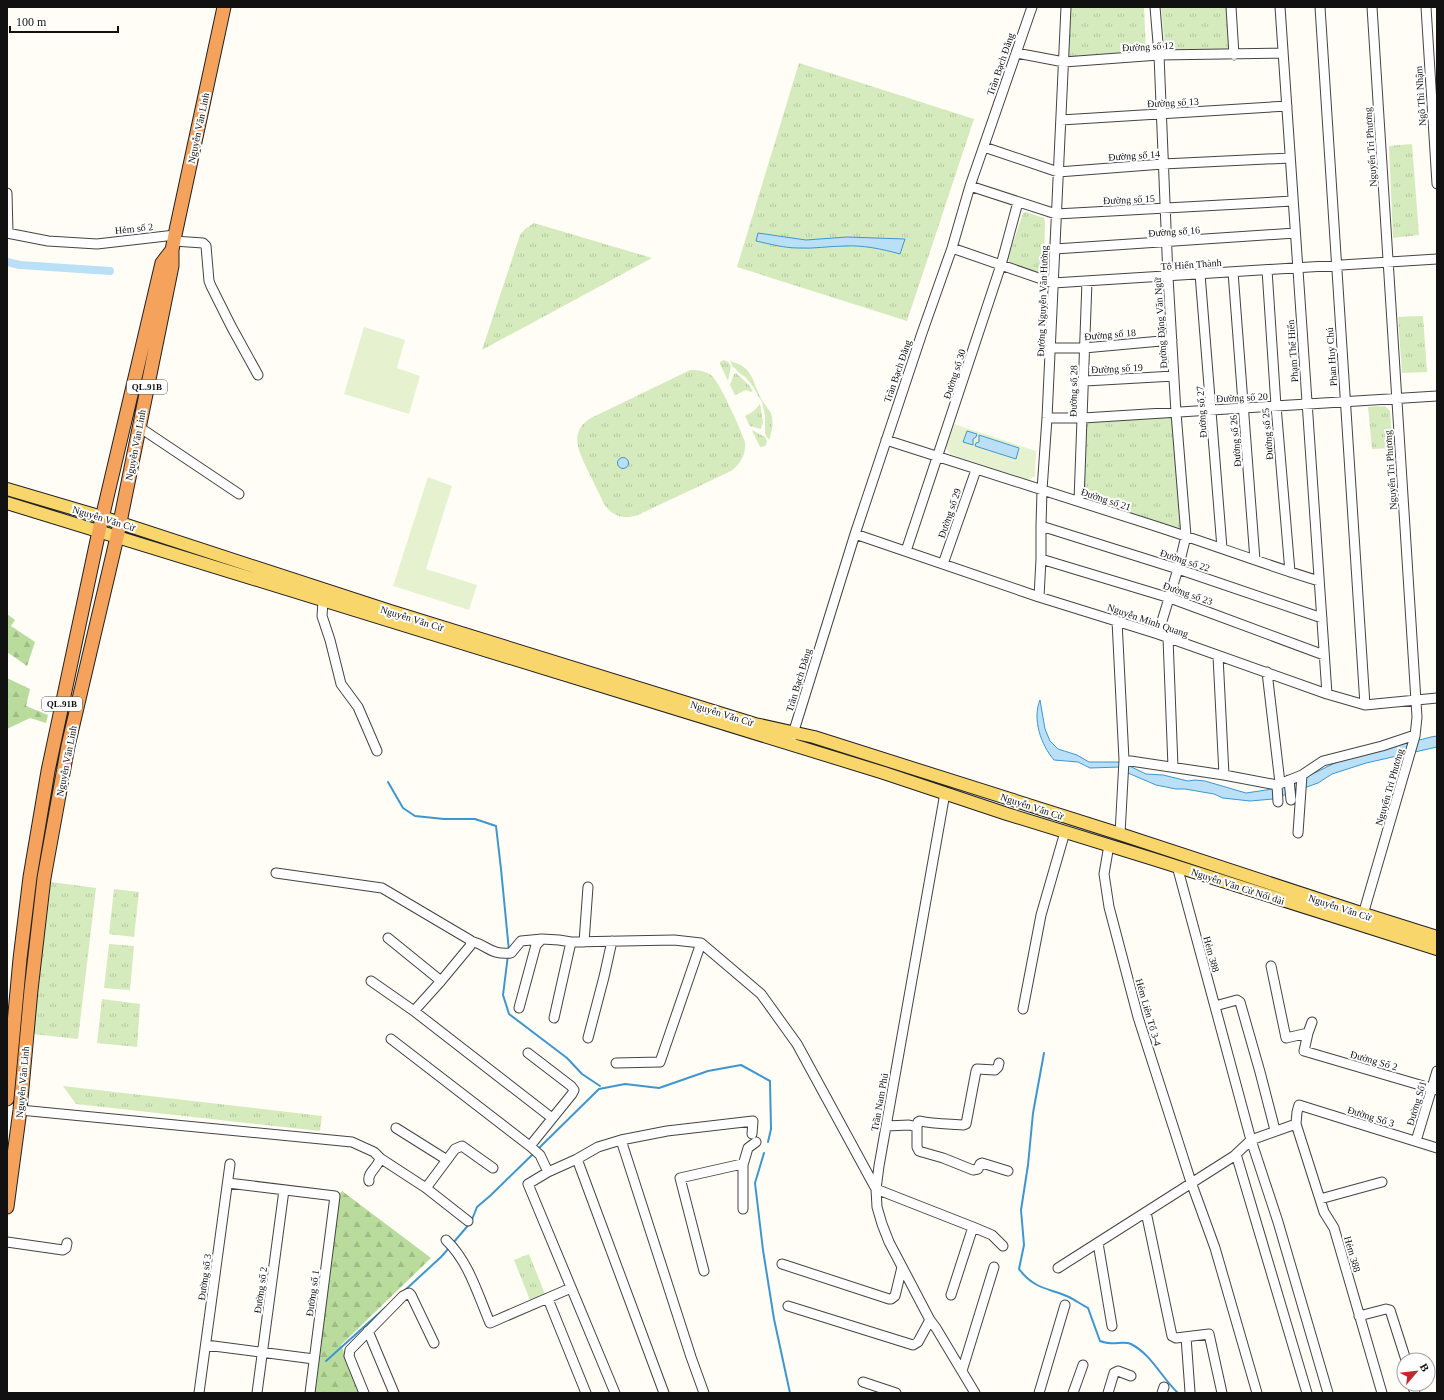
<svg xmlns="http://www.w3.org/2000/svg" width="1444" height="1400" font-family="'Times New Roman',serif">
<defs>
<pattern id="grass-tufts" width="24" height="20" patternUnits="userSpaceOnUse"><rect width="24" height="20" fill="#d5ebbd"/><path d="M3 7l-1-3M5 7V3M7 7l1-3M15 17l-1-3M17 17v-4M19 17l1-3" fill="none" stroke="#b6c8a1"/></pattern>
<pattern id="forest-firs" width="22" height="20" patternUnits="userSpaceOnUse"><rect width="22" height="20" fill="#b9dc9c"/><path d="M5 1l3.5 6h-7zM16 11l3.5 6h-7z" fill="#9ebc85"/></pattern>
</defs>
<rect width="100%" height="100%" fill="#fffdf5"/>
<path fill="url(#grass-tufts)" d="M1069,7h75l2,44 -4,2 -70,6 -6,-2z
M1161,7h65l3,40 -3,3h-61z
M799,63l175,56 -67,202 -170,-54z
M1412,144l7,91 -26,3 -4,-92z
M1026,212l18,6 1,4 -1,48 -6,2 -28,-9 -2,-5 15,-45z
M534,223l118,35 -170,92 38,-115 5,-6z
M1423,316l4,56 -25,1 -4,-56z
M724,360l4,2 3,4 -3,15 -8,-17v-2z
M730,361c22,6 21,16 29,33 3,7 6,11 10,16 6,8 3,22 0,30l-4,-6v-18l-3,-14 -10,-17 -7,-8 -8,-6 -1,-2 -3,-2z
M691,370c8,0 15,1 21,6 8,7 29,54 33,66 1,12 -4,22 -14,29l-93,44c-15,5 -27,1 -35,-13 -5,-11 -10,-21 -15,-31 -9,-19 -20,-39 3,-53l95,-46z
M736,373l13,12 4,6 -2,1 -5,-2 -11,5 -5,-10 4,-11z
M760,404l3,18 -2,7 -11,-3 -5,-10 9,-5z
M1385,406l5,5 3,37 -21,1 -4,-42z
M1166,415l8,2 2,11 5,100 -1,3 -97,-32 2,-75 2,-2z
M752,430l13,7 2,5 -2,4 -5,1z
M51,882l45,6 -18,151 -45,-5z
M114,889l25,3 -5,45 -25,-3z
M109,944l25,2 -4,44 -26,-2z
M102,999l38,5 -3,43 -40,-4z
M63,1086l259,30 -2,15 -244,-27z
M529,1254l16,40 -15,6 -16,-40z"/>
<path fill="url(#forest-firs)" d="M7,614l8,6 -4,6 24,16 -8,24 -20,-14z
M7,678l23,11 -4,17 22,9 -2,8 -16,-5 -23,11z
M342,1191l89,67 -90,87 20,48h-48l26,-198z"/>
<path fill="#e6f2cf" d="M364,327l41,13 -8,28 23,8 -11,38 -65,-20z
M954,424l82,27 -1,25 -7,4 -78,-26 -4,-6z
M428,477l24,9 -26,83 51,16 -8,25 -76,-24z"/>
<path fill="#b9e0f7" stroke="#3f96cf" d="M758,233l48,7 41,-3 58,2 -5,15c-18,-5 -37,-9 -55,-8 -16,0 -31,3 -47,2 -14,0 -28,-4 -42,-7z
M967,431l10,3 -1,3 -3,2v6l-10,-3z
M979,435l40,13 -3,11 -41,-13 1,-3 3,-1z
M617.5 463a5.5 5.5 0 1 1 11 0a5.5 5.5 0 1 1-11 0Z
M1040,700l5,29 5,12 8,8 19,6 12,7h32l25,12 17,1 25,6 7,-1 10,1 41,12 40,-6 55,-27 90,-23 6,-1v11l-71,16 -34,11 -14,9 -45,16 -23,2 -27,-3 -9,-4 -29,-5h-9l-20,-4 -28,-12 -8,-6 -30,1 -12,-6 -24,-2c-13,-15 -22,-41 -14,-60z"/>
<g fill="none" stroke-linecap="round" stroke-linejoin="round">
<path stroke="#3f96cf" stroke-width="2" d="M388,782l15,26 12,8 29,3h31l21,7 5,43 8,82
M508,955l-5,40 6,19 58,44 15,16 18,12
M1044,1053l-11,60 -5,52 -7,45 3,35 -5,24c15,20 29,19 50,28 6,3 13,8 19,11l12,33c3,1 6,2 9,2 7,1 16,-2 22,1 21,11 30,33 47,49
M538,1149l61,-60 26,-5 34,4 49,-17 33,-6 29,16 1,48 -3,13
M764,1153l-9,30 8,67 11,69 16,74
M453,1243l18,-21 6,-15 14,-12 42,-41
M403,1292l38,-35 8,-9
M326,1361l60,-54"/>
<path stroke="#b9e0f7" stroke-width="8" d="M7,262l13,3 90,6"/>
<g stroke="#444" stroke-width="11">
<path id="minor" d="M1155,7l4,48 9,222 8,136 10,123 -8,33 -20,65
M1231,7l3,48
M1280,7l47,687
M1320,7l45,698
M1426,7l11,177
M1016,53l48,9 95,-7 122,-2 2,-1
M1061,120l226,-14
M984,147l74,25 105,-8 127,-6
M970,186l86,28 237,-13
M7,193l1,40
M7,233l41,8 49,3 78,-9
M174,241l29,2 3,3 3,35 2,5 20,40 27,49
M952,248l101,35 384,-24
M1055,249l240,-16
M1267,270l9,136 14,166
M1233,272l22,288
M1200,274l22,274
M1051,348h33l88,-8
M1085,381l89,-5
M1047,418h36l354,-22
M139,427l100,67
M886,440c88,29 177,56 266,85 56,18 111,39 167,56
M1079,501l8,-220
M1041,526l137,43 144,49
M855,534l184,63 119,37 169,60 38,11 72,-7
M906,551l95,-286 17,-63
M1041,559l129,39 154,57
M943,564l33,-94
M1039,597l2,-38v-33l1,-36 5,-72 19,-411
M323,601l-1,15 8,24 11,44 17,23 19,44
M1117,621l7,139 -4,74
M1168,638l5,129
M1218,656l6,119
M1267,672l13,111
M792,737l63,-203 67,-201 30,-85 18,-62 62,-179
M1124,760l100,15 53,10 25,-10 -4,58
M1302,775l21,-14 59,-15 33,-11
M1289,780l2,20
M1277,785l1,17
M945,793l-66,373 -3,23 1,18 5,17 7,18 41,78 6,8 39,65
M1109,845l-5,29 5,33 29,110 53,165 24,66 42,145
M1177,866l74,274 27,82 50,171
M276,873l106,15 88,52 1,3 -1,3 -29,35 -27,30
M1362,918l53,-182 2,-19 -45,-710
M388,938l53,43
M471,941c18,5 19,14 40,12l10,-12 21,-2
M584,942l4,-55
M1271,966l15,72 22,-5 -4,18 133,39
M371,981l43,30 138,107
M1215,1006l22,-6 3,2 20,70 15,58
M519,1008l17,-63 6,-6 17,1 12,2 103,-2 27,3
M1023,1009l18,-94 24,-83
M554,1018l17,-76
M1308,1033l4,-11
M588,1038l16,-61 8,-36
M391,1039l140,108 9,8 8,17
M528,1053l43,33 3,4 -2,4 -42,52
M616,1063l44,-1 41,-119 60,51 36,50 79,145 97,38 -22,68
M20,1110l332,32 22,10 6,6c-1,9 -13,14 -11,23
M886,1126l23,-1 8,2v20l2,4 3,1 21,6 30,12 5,-1 2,-5 2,-1 26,8
M917,1127l1,-5 2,-1c12,3 30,3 43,4l3,-1 10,-53 1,-2 18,1 3,-3 1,-4
M396,1128l51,32
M621,1140l70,217 13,36
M1416,1141l21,-70
M1236,1154l71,239
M380,1158l46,30 42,33
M577,1159l87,234
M743,1165l5,-17 8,-6
M228,1183l107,13 -25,197
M426,1188l29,-39 7,-3 31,22
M1320,1199l62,-17
M1146,1212l26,124 4,2 33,-4 13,59
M973,1227l19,8 11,11
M446,1240c23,22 32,55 44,83l81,-35
M7,1242l56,8 3,-2 1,-5
M1098,1243l14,83
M782,1264l107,35h2l4,-3 7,-29
M1058,1268l176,-112 17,-16 45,-16
M704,1271l-24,-93 62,-14 1,1v44
M548,1299l38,94
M788,1306l125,39 5,-3 12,-22
M1359,1316l27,-7 4,1 16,50
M368,1331l26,62
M1186,1337l4,55
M206,1345l108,14
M962,1371l32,-104
M863,1382l33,11
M1412,1384l3,9
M199,1393l31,-229
M257,1393l27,-203
M364,1393l-15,-37 1,-6 53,-54 6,-3 2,2 23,48
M615,1393l-87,-209 20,-12 29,-13 21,-12 23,-7 46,-9 86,-10 -1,13
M1039,1393l26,-88
M1073,1393l10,-28
M1108,1393l6,-20 4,-2 13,5
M1162,1393l2,-6
M1382,1393l-48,-165 -10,-16 -28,-88 1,-12 2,-7 138,43"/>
</g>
<g stroke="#222" stroke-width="14">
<path id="major" d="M7,489l95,28 288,94 365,113 59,13 306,97 247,81 70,22
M7,503l877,270 123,41 146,45 284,90"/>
</g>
<g stroke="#222" stroke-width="15">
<path id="highway" d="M7,1099l13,-140 10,-82 18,-106 51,-240 63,-268 10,-13
M7,1207l13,-97 11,-120 13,-112 24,-132 49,-209 55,-271v-16l3,-15 49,-228"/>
</g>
<use href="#minor" stroke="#fff" stroke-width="9"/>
<use href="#major" stroke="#f9d66b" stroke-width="12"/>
<use href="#highway" stroke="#f5a25d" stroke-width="13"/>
</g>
<g text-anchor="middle" stroke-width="4" stroke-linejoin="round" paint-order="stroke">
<g fill="#fff" stroke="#585858" stroke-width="1">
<rect x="127" y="380" width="40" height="14" rx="3"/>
<rect x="42" y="697" width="40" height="14" rx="3"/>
</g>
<g font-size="9" font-weight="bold" fill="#111">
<text x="147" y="390">QL.91B</text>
<text x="62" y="707">QL.91B</text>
</g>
<g font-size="10" fill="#111" stroke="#fff">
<text transform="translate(1148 46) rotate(-3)" y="4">Đường số 12</text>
<text transform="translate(1000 64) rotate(-71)" y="4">Trần Bạch Đằng</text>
<text transform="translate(1420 96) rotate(-94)" y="4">Ngô Thì Nhậm</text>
<text transform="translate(1173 102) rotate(-3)" y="4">Đường số 13</text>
<text transform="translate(198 128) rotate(-78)" y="4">Nguyễn Văn Linh</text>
<text transform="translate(1370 147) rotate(-94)" y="4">Nguyển Tri Phương</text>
<text transform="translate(1134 155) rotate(-4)" y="4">Đường số 14</text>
<text transform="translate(1129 199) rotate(-3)" y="4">Đường số 15</text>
<text transform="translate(134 228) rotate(-6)" y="4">Hẻm số 2</text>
<text transform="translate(1174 231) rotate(-4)" y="4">Đường số 16</text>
<text transform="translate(1191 264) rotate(-4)" y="4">Tô Hiến Thành</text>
<text transform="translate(1042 301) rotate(-88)" y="4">Đường Nguyễn Văn Hưởng</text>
<text transform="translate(1160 323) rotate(-94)" y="4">Đường Đặng Văn Ngữ</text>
<text transform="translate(1110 334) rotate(-5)" y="4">Đường số 18</text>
<text transform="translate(1292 351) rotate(-94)" y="4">Phạm Thế Hiển</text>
<text transform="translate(1331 357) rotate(-94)" y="4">Phan Huy Chú</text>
<text transform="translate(1117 368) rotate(-3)" y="4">Đường số 19</text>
<text transform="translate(897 371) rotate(-71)" y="4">Trần Bạch Đằng</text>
<text transform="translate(954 374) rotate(-72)" y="4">Đường số 30</text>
<text transform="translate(1073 391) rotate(-89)" y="4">Đường số 28</text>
<text transform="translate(1242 397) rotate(-3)" y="4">Đường số 20</text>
<text transform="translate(1201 412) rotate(-94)" y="4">Đường số 27</text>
<text transform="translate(1267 434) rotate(-95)" y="4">Đường số 25</text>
<text transform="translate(1235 441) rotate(-95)" y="4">Đường số 26</text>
<text transform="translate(135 445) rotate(-79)" y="4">Nguyễn Văn Linh</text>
<text transform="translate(1390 470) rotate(-94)" y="4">Nguyển Tri Phương</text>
<text transform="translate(1106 499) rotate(18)" y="4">Đường số 21</text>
<text transform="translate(949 513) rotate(-71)" y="4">Đường số 29</text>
<text transform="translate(104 518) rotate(17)" y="4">Nguyễn Văn Cừ</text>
<text transform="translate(1185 560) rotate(18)" y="4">Đường số 22</text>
<text transform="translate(1188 593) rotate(19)" y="4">Đường số 23</text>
<text transform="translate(412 618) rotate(17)" y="4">Nguyễn Văn Cừ</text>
<text transform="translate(1148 620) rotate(19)" y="4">Nguyễn Minh Quang</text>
<text transform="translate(798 680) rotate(-73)" y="4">Trần Bạch Đằng</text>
<text transform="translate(722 713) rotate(17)" y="4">Nguyễn Văn Cừ</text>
<text transform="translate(66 761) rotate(-79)" y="4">Nguyễn Văn Linh</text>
<text transform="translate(1389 787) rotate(-74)" y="4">Nguyển Tri Phương</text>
<text transform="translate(1032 806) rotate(18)" y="4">Nguyễn Văn Cừ</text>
<text transform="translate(1238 886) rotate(18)" y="4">Nguyễn Văn Cừ Nối dài</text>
<text transform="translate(1340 907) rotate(18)" y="4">Nguyễn Văn Cừ</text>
<text transform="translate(1212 954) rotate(75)" y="4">Hẻm 388</text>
<text transform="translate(1149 1012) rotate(74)" y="4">Hẻm Liên Tổ 3-4</text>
<text transform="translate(1374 1060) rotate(16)" y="4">Đường Số 2</text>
<text transform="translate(22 1082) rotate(-85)" y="4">Nguyễn Văn Linh</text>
<text transform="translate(879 1102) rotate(-80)" y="4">Trần Nam Phú</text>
<text transform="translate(1416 1103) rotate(-73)" y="4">Đường Số1</text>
<text transform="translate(1371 1116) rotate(17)" y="4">Đường Số 3</text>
<text transform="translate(1353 1254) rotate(74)" y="4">Hẻm 388</text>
<text transform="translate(204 1277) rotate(-82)" y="4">Đường số 3</text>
<text transform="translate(260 1290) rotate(-82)" y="4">Đường số 2</text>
<text transform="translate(312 1293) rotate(-82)" y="4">Đường số 1</text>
</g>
</g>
<rect width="1444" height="1400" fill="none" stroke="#111111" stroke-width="16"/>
<g transform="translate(1416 1372) rotate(62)"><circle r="19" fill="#ffffff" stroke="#a0a0a0"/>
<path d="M0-3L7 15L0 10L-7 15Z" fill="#c4262e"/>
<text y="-6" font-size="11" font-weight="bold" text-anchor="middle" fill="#111111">B</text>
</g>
<path d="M10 26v6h108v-6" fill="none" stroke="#111111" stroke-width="2"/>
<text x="16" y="26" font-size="12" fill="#111111" stroke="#ffffff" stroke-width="3" paint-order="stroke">100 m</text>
</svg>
